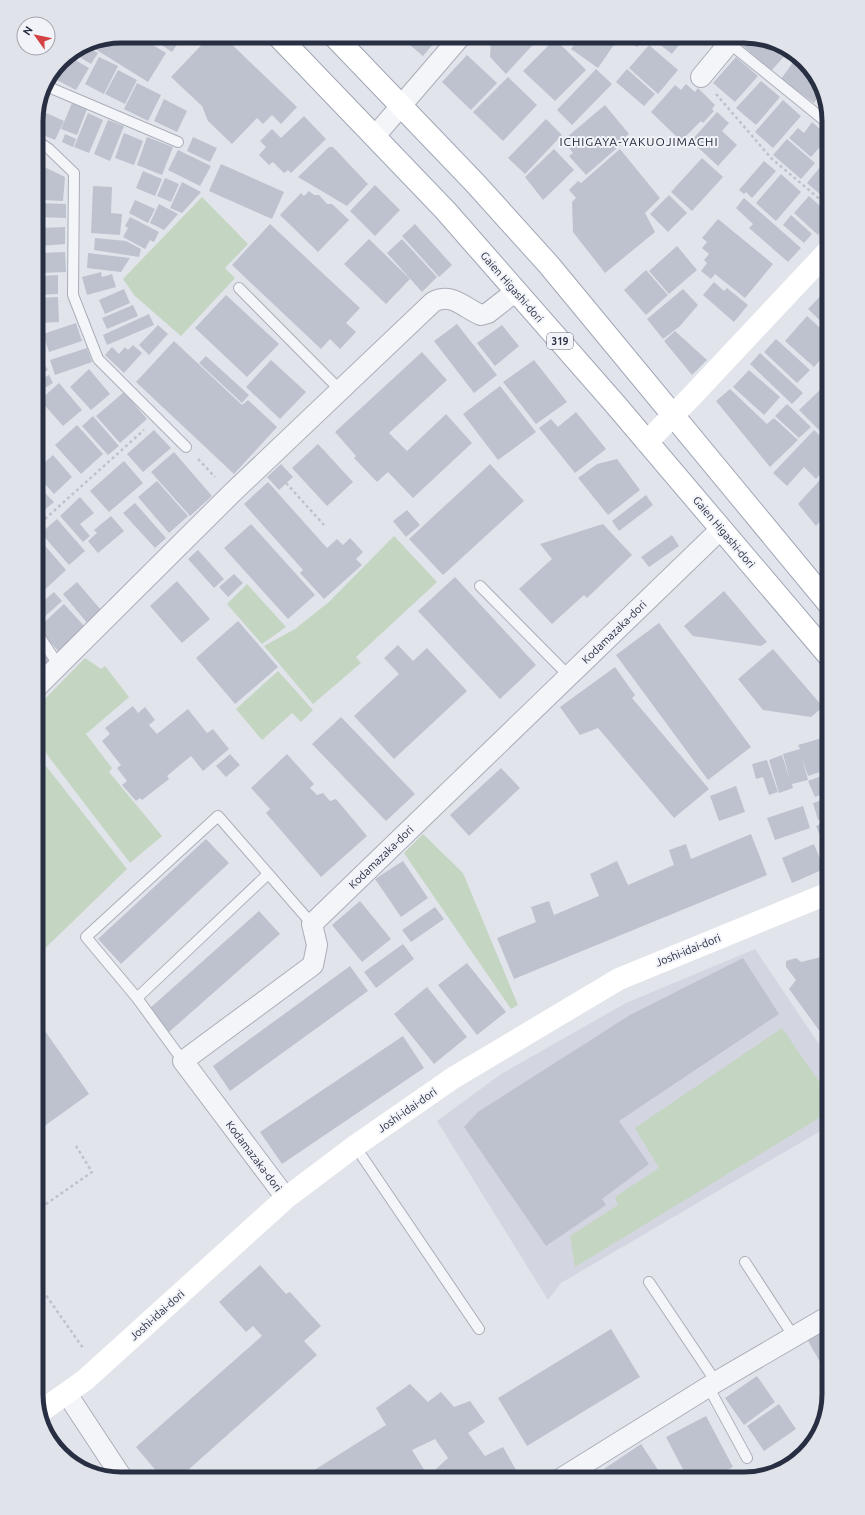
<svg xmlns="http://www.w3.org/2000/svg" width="865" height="1515" font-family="Ubuntu,sans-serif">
<rect width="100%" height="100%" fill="#e1e4eb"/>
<path fill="#d3d6e0" d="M755,949l74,110v67l-268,157 -13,17 -111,-179 64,-47 125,-71z"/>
<path fill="#c4d5c2" d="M202,197l46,47 -23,24 10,10 -54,58 -46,-40 -12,-17z
M394,536l43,46 -81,75 5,6 -48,41 -49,-58 31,-17 34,-27z
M247,584l39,43 -24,17 -35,-40z
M85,658l16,11 4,-3 24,31 -43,37 26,34 -3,4 53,64 -32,27 -94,-123v-32z
M278,671l35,39 -12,12 -9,-9 -30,27 -26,-31z
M46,766l81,103 -91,88v-182z
M423,834l40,39 55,132 -7,4 -107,-156z
M782,1028l47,68v16l-254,155 -5,-31 48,-31 -3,-8 44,-29 -24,-40z"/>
<path fill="#bec2ce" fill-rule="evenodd" d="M121,36h17l28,17 -18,29 -61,-38z
M148,36h33l1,1 -10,15z
M210,36h13l74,71 -16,17 -9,-9 -9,9 -6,-6 -25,26 -24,-23 -6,-15 -31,-29z
M399,36h41l-17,20z
M491,36h50l-35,38 -16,-17z
M560,36h14l-5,6z
M581,36h39l-22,32 -27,-19z
M625,36h20l-8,11 -13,-9z
M653,36h33l-14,18 -21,-16z
M746,36h4l40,14 -19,21 -31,-28z
M555,39l31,31 -31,31 -32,-30z
M84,45l14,8 -7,11 -15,-9z
M649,45l29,25 -20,24 -29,-26z
M467,55l30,28 -26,27 -29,-28z
M68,56l21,12 -13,22 -21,-11z
M99,57l19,9 -14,28 -19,-10z
M736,57l22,19 -23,26 -22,-19z
M796,58l24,26 2,8 -8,11 -33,-24z
M596,69l16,15 -40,41 -15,-15z
M627,69l28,25 -11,12 -28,-24z
M118,70l19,10 -12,24 -20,-10z
M508,77l29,28 -34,36 -30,-29z
M761,81l19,16 -24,28 -20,-17z
M137,83l24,12 -13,26 -24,-12z
M686,84l9,8 3,-4 17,17 -3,4 2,2 -11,12 -2,-2 -20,20 -30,-29 24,-27 6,5z
M164,99l23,12 -10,21 -23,-11z
M783,100l18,16 -28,32 -18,-16z
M72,103l15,6 -10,26 -16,-6z
M605,105l24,29 -6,5 2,2 -39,34 -17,-19 4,-3 -5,-6 5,-4 -6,-6z
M38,109l26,12 -9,19 -19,-8v-16z
M717,112l12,11 -7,8 15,14 -19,21 -27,-25z
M88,113l15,7 -14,33 -15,-6z
M304,116l22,23 -35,34 -3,-3 -4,3 -11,-11 -4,3 -10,-10 7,-8 -6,-6 12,-12 9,9z
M546,119l16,16 -37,39 -17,-16z
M108,120l16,6 -14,35 -16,-7z
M812,122l17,15v9l-4,5 -5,-4 -9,10 -22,-19 9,-10 6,5z
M124,133l19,8 -9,24 -19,-7z
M65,134l11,5 -3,8 -11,-5z
M147,137l26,10 -11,28 -25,-10z
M193,137l24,11 -7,14 -23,-11z
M787,139l28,24 -14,16 -28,-24z
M329,147h4l35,37 -21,22 -49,-29z
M554,149l20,21 -31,30 -18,-23z
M620,149l40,49 -15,15 10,19 -50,41 -32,-41 -1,-30 4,-4 -7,-8 9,-9 3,2z
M178,150l33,16 -11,20 -32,-16z
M702,158l21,19 -31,34 -21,-19z
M826,160l3,3v39l-22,-19z
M764,161l12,10 -24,27 -6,-6 -2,2 -5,-4z
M36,163l29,14 -2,24 -21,-1 -6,-5z
M221,164l63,28 -12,27 -63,-28z
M143,171l19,8 -7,17 -19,-8z
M781,174l20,18 -25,29 -20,-18z
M165,178l14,6 -8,18 -14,-6z
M182,182l19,10 -19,21 -12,-5z
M375,185l25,25 -25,26 -25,-25z
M93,186l19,1 -1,26 11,1 -2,21 -29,-2z
M309,191l5,4h5l8,9h5l17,16 -31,32 -38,-37 21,-22 3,3z
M669,195l18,18 -19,19 -18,-18z
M809,196l20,18v9l-11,12 -24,-22z
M744,198l57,50 -13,14 -39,-34 4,-4 -17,-16z
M135,200l20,9 -7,14 -19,-10z
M36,203l30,1v14l-30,-1z
M159,204l19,10 -14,16 -14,-7z
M791,215l21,19 -8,9 -21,-18z
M130,217l29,15 -5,10 -4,-2 -5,9 -22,-12 5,-9 -3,-2z
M718,219l55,45 -28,34 -30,-24 -4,5 -10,-8 6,-8 -3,-3 5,-6 -7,-6 5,-6 -5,-4z
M270,224l90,84 -14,15 10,9 -16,17 -10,-10 -9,10 -89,-84z
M415,224l37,41 -13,12 -37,-41z
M65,227v17l-24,2 -1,-18z
M95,238l31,3 15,8 -2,8 -45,-7z
M369,239l41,40 -24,25 -42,-40z
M402,239l35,38 -15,15 -35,-39z
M677,246l20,24 -28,24 -20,-23z
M65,252l1,20 -26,1 -1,-20z
M88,253l42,5 -9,14 -34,-4z
M646,270l22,25 -22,20 -22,-25z
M101,272l1,5 10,-3 4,13 -29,8 -5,-18z
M58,275v19l-22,1v-19z
M714,282l10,9 3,-3 21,17 -14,17 -31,-27z
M829,287v42l-21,-20z
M124,289l6,14 -25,11 -6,-14z
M683,289l15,16 -18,21 -17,13 -16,-20z
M226,295l53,49 -32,33 -52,-49z
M58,297l1,25 -23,1v-25z
M133,305l5,11 -31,13 -5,-11z
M149,314l5,11 -47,20 -4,-10z
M807,316l22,20v14l-15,17 -29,-26z
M76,323l6,18 -33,11 -6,-18z
M457,324l40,51 -23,18 -40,-52z
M158,325l10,9 -19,21 -10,-10z
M502,325l17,21 -24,20 -18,-23z
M675,331l32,29 -15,15 -28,-34z
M776,339l34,31 -13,13 -33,-31z
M174,341l68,64 6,-5 29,27 -43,47 -98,-92z
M133,345l9,8 -18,20 -19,-18 7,-8 7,7 6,-7 3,3z
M36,347l4,13 -4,1z
M87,348l5,14 -37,13 -5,-15z
M422,352l25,28 -58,53 18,18 39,-37 26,29 -59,55 -25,-26 -11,10 -23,-24 2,-2 -21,-24z
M760,353l43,40 -11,11 -42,-40z
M206,356l43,39 -7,8 -43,-40z
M271,360l35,32 -26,27 -34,-32z
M534,360l33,42 -31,22 -33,-42z
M43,362l5,8 -12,6v-12z
M89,369l21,25 -19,16 -21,-23z
M749,370l31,27 -16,18 -31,-28z
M49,375l4,8 -17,10v-11z
M59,383l23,27 -19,16 -23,-26z
M500,386l36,46 -38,28 -35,-46z
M730,389l37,35 7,-6 24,22 -28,27 -54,-66z
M821,389l8,8v31l-6,6 -24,-24z
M124,392l23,27 -27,24 -24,-27z
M787,404l24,23 -12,11 -24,-22z
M576,412l30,37 -31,24 -36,-45 12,-9 7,8z
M93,416l26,30 -11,9 -26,-29z
M77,425l26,29 -22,20 -26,-29z
M154,430l17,18 -28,24 -16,-18z
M814,430l15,14v20l-13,15 -12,-12 -17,19 -14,-13z
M318,444l35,38 -26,24 -35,-38z
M36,445l9,10 -9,8z
M174,452l38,44 -22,20 -39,-44z
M53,455l19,22 -18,17 -18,-20v-4z
M617,459l23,31 -32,25 -30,-37 19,-14z
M124,461l19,22 -34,29 -19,-21z
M281,464l12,13 -14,13 -12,-13z
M490,464l34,37 -81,74 -34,-36z
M829,470v42l-13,14 -18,-22z
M157,481l31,35 -19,17 -31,-36z
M268,482l59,66 10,-9 6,6 7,-7 13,14 -7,7 6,6 -38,34 -24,-26 3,-3 -59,-66z
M43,491l11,11 -13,11 -5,-5v-11z
M646,495l7,10 -34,26 -7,-10z
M80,497l14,16 -14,11 10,12 -7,6 -23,-26z
M135,503l31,35 -11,10 -32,-35z
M407,510l13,15 -14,12 -13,-16z
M111,516l13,15 -26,22 -10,-12 9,-8 -3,-3z
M57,519l28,32 -16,14 -28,-32z
M251,524l64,71 -27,24 -64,-71z
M603,524l29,31 -45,43 -3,-3 -32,29 -33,-35 33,-30 -12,-15z
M672,535l7,11 -30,21 -8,-10z
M41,541l25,29 -27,25 -3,-3v-46z
M198,550l26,29 -10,9 -26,-29z
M234,574l9,9 -15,14 -9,-10z
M455,577l81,88 -36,34 -82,-88z
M177,581l33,38 -28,24 -32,-37z
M77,582l25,29 -14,13 -25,-30z
M724,591l43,51 -6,4 -68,-10 -9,-10z
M54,592l8,9 -21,19 -5,-5v-18l5,6z
M64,604l22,24 -27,24 -21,-24z
M238,621l40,46 -43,37 -39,-46z
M659,623l92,124 -43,33 -92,-125z
M398,645l15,16 14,-13 40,43 -73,68 -40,-43 45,-42 -15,-16z
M773,649l50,58 -12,10 -48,-7 -25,-31z
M40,650l9,11 -6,5 -7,-8v-5z
M615,667l20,28 -3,3 77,91 -35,29 -76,-90 -18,7 -20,-28z
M133,706l5,7 7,-6 10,13 -6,5 8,9 31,-25 19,24 6,-4 16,20 -26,22 -12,-15 -24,20 2,3 -27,21 -2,-2 -4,3 -14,-16 5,-4 -10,-13 4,-3 -19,-24 8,-7 -5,-6z
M341,717l74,77 -29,27 -74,-77z
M829,736v33l-21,7 -6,-18 6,22 -16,4 1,4 -14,5 -10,-33 13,-5 8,25 -7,-26 17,-5 -2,-4z
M230,754l10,11 -14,12 -10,-11z
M287,754l27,30 -4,4 7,7 6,-2 7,8 6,-2 31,37 -46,41 -55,-64 4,-4 -19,-21z
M767,760l11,32 -9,3 -6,-18 -7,2 -4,-15z
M501,768l19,20 -51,48 -19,-21z
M829,773v19l-14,5 -7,-16z
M736,786l9,26 -26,9 -9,-25z
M829,798v18l-11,4 -5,-17z
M803,806l7,22 -35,12 -8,-22z
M829,820v14l-8,4 -5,-12z
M751,834l16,41 -253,104 -17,-41 39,-16 -5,-15 18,-6 5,14 45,-19 -9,-22 27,-13 11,24 46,-20 -5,-15 17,-6 5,15z
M206,839l23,24 -108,101 -23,-25z
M814,844l10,25 -32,14 -10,-25z
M403,861l25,37 -27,19 -26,-38z
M360,901l31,38 -29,23 -30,-37z
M435,907l9,12 -33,23 -9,-12z
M259,911l21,23 -111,98 -20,-23z
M403,944l11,15 -38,29 -12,-16z
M829,947v97l-40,-55 7,-9 -10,-13v-6l10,-3 5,4 20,-5z
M743,958l36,56 -160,107 30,43 -47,35 4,6 -60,41 -82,-119 14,-15 152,-97z
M467,963l39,49 -29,23 -39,-50z
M350,966l18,25 -138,100 -17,-25z
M427,987l40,50 -33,27 -40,-50z
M38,1021l51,73 -53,38v-110z
M403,1036l21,32 -142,96 -22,-32z
M260,1265l26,29 4,-2 31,34 -17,15 13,14 -139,124h-15l-27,-32 126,-111 -9,-10 -7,6 -27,-30z
M829,1326v52l-22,-39z
M611,1329l29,48 -113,69 -29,-48z
M757,1376l18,26 -31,23 -19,-27z
M410,1384l18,18 13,-10 13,15 16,-6 15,21 -17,11 17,23 18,-9 17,30 -4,2h-216l86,-54 -10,-17zM435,1439l13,19 -20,18 -16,-26z
M779,1404l17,25 -32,22 -17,-25z
M706,1416l27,51 -24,12h-21l-22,-42z
M641,1444l23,35h-53l-7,-10z
M738,1473l3,6h-13z"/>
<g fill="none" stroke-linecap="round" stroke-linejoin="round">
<g stroke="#aaaeb9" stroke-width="12">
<path id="lane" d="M729,43l100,81
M46,86l132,56
M41,93l11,-18
M36,140l13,9 25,24 -1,122 25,64 88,88
M239,288l101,102
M480,586l89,90
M36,631l23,35
M137,998l131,-124
M183,1061l-46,-63 -51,-61 132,-121 94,108
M355,1146l124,183
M745,1262l49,75
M649,1282l67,100
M709,1388l38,70"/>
</g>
<g stroke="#aaaeb9" stroke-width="22">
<path id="street" d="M701,77l34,-41
M375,136l86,-100
M36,688l196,-195 201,-191c19,-10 31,6 48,13l7,-2 28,-22
M286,1198l-103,-137 130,-96 4,-20 -5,-21 409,-395
M67,1394l56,85
M560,1479l156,-97 113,-66"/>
</g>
<g stroke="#a0a6b7" stroke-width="24">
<path id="primary" d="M278,36l167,174 170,194 214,252
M334,36l141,147 74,82 280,339"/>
</g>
<path stroke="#bfc2ca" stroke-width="2.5" stroke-dasharray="3 3" stroke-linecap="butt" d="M716,94l55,64 58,49
M198,459l17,18
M286,483l38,42
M36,527l108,-97
M36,1211l56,-39 -16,-26
M36,1281l47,67"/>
<use href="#lane" stroke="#f4f5f9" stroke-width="10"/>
<use href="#street" stroke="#f4f5f9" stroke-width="20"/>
<path stroke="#fff" stroke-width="22" d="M647,442l45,-46 137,-146
M40,1412l45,-32 201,-182 69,-52 98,-68 166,-99 210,-86"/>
<use href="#primary" stroke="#fff" stroke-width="22"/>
</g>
<g text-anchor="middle" stroke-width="4" stroke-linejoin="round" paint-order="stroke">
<rect fill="#f1f3f8" stroke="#656a79" stroke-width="1" x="547" y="333" width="26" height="16" rx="3"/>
<g font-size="10" font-weight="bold" fill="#292f43">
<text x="560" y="345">319</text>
</g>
<g font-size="11" fill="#292f43" stroke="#f1f3f8">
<text transform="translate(512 287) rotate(49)" y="4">Gaien Higashi-dori</text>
<text transform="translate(724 532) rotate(50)" y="4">Gaien Higashi-dori</text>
<text transform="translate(614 632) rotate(-44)" y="4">Kodamazaka-dori</text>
<text transform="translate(381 857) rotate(-44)" y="4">Kodamazaka-dori</text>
<text transform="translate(688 950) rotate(-22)" y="4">Joshi-idai-dori</text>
<text transform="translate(407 1110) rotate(-35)" y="4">Joshi-idai-dori</text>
<text transform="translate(254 1156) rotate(53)" y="4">Kodamazaka-dori</text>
<text transform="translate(157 1315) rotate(-42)" y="4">Joshi-idai-dori</text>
</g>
<g font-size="12" letter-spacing="1" fill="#1b2034" stroke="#f1f3f8">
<text x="639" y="146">ICHIGAYA-YAKUOJIMACHI</text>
</g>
</g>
<path d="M0 0H865V1515H0ZM121 43H744A78 78 0 0 1 822 121V1394A78 78 0 0 1 744 1472H121A78 78 0 0 1 43 1394V121A78 78 0 0 1 121 43Z" fill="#e1e3ea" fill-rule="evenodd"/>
<path fill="none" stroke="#292f43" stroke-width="5" d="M121 43H744A78 78 0 0 1 822 121V1394A78 78 0 0 1 744 1472H121A78 78 0 0 1 43 1394V121A78 78 0 0 1 121 43Z"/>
<g transform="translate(36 36) rotate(303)"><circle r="19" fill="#f1f3f8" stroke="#a1a5b0"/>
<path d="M0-3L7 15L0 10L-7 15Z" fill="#d44244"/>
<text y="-6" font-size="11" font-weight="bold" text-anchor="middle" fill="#292f43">N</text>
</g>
</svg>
